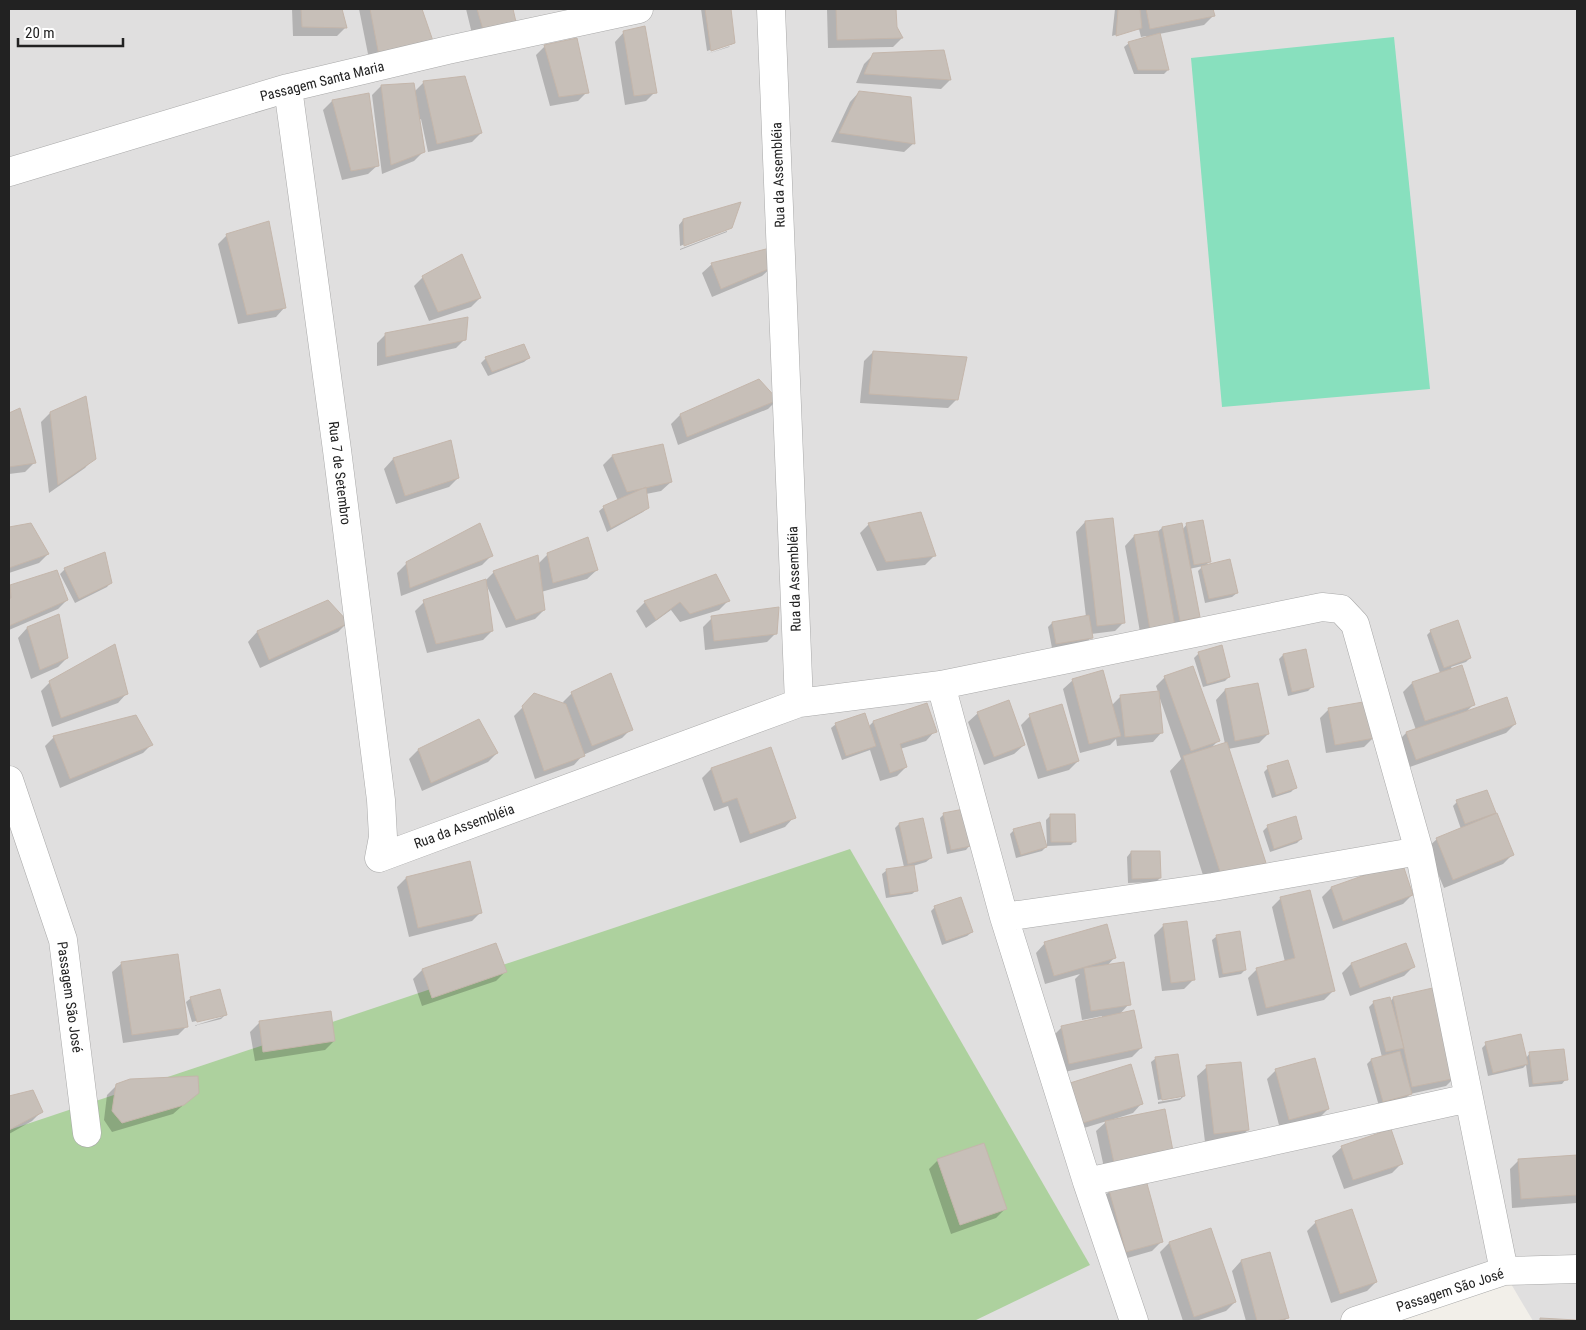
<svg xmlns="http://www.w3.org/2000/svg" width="1586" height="1330" font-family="'Roboto Condensed',sans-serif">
<rect width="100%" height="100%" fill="#f2efe9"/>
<path fill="#e0dfdf" d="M9,9h1568v1312h-44l-29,-49 -147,49h-1348z"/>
<path fill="#add19e" d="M850,849l240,416 -116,56h-965v-191z"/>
<path fill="#88e0be" d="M1394,37l36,352 -208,18 -31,-349z"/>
<path fill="#0003" d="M292,9h49l5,18 -9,9h-44z
M359,9h62l11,35 -62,20z
M466,9h46l2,13 -40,20z
M701,9h29l4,33 -3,3v-2l-24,8z
M827,9h62l6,1 1,17 6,11 -9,9 -65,1z
M1115,9h97l1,7 -9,9 -45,9 9,36 -4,4h-30l-10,-27 5,-4 18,-5 -1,-2 -5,1 -2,-8 -1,1v-2l-26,8z
M624,32l31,60 -9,9 -21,4 -10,-63z
M545,46l42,46 -9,9 -28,5 -14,-51z
M730,46l-1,1 -22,7z
M874,54l76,26 -9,9 -85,-6 8,-19z
M464,78l17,55 -9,9 -44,10 -7,-33 -2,1 5,31 -10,10 -32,13 -10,-79 9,-9 33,6 9,-9z
M859,92l55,51 -10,9 -73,-10 19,-40z
M332,101l46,64 -10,9 -26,6 -19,-70z
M683,220l48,7 -51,19 -1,-21z
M727,231v1l-47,18v-1z
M227,235l58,72 -9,10 -38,7 -20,-80z
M712,264l60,3 -10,9 -50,21 -10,-24z
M423,277l57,21 -9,9 -42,14 -15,-35z
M386,334l79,5 -9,9 -79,18v-23z
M523,346l6,12 -5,4 -36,14 -7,-13 4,-4z
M873,352l84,47 -9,9 -88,-5 4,-42z
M777,400l-9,9 -90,36 -7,-21 9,-9z
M20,410l14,53 -9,9 -16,2v-60z
M50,413l44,45 -9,10 -36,25 -8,-71z
M612,456l59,26 -10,9 -15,3 2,13 -5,5 -36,20 -8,-21 5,-4 14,-6 -15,-36z
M393,459l65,19 -9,9 -53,17 -12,-35z
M1112,520l12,102 -9,9 -24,3v3l-4,5 -35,6 -4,-21 4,-4 34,-6 -10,-85 9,-10z
M869,524l65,32 -9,9 -48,6 -17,-38z
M1181,524l1,6 5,-6 23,37 -6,6 33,26 -5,4 -27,6 -7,-32 5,-5 -14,3 9,47 -9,9 -48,13 -16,-92 9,-10 23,-4 5,-4z
M31,525l17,29 -9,9 -30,10v-44z
M548,554l49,16 -10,9 -46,13 3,18 -9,9 -29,9 -20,-44 6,47 -9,9 -56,13 -12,-42 9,-9 61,-21 9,-9 44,-8z
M491,556l-9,9 -81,31 -4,-23 10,-10z
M65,569l46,13 -4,5 -32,16 -15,-29z
M10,586l57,14 -9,9 -49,21v-43z
M728,601l-9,9 -39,12 -9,-12 -25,18 -10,-17 9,-9z
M327,602l20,21 -9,9 -78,36 -12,-26 9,-10z
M58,616l9,42 -9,9 -27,12 -13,-41 9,-10z
M712,618l64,15 -9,9 -62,8 -2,-23z
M1431,631l39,27 -4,4 -15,5 23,37 -9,9 50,11 -9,9 -99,35 -10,-26 9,-9 10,-3 -13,-38 9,-9 28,-10 -13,-38z
M1199,653l30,24 -4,4 -22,6 -9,-29z
M1283,655l30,31 -5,5 -20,5 -9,-37z
M1165,677l54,63 -8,8 14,-4 -9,-44 9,-10 32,-6 11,50 -9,9 -31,6 37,114 -14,14 -43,14 -38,-120 11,-12 -22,-63 3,36 -9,10 -36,4 -1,-7 -6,6 -30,8 -17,-64 10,-9 38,26 10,-10 37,-4 -2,-6z
M50,682l77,11 -9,10 -66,24 -11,-36z
M572,693l59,36 -9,9 -39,17 -9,10 -39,14 -21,-63 21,-21 29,9 -1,-2z
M926,705l9,26 -9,10 -26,8 6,18 -9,9 -17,5 -10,-31 -28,10 -11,-32 5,-4 32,3 5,-5z
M1329,709l44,29 -9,9 -38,6 -6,-35z
M978,713l46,32 -10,9 -30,11 -16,-43z
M1030,716l48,45 -9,9 -31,9 -17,-54z
M54,737l98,7 -9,9 -83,35 -15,-42z
M770,748l24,69 -9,10 -45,16 -12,-37 -14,5 -12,-33 9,-9z
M418,750l79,3 -9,9 -66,29 -13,-32z
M1268,768l27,20 -4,4 -19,6 -8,-26z
M1457,802l37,11 -3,4 21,38 -9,9 -59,24 -17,-40 10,-9 24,-10 -8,-23z
M944,814l26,31 -4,5 -19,4 -7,-36z
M1050,816l25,25 -4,4 -24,1 -1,-26z
M899,824l32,34 -5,4 -13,4 4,24 -5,4 -26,4 -4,-24 5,-4 17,-3 -9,-39z
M1268,826l33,13 -4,4 -27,9 -7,-21z
M1014,830l32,17 -4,4 -26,7 -6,-24z
M1131,852l29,26 -4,4 -28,1 -1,-26z
M469,863l12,49 -9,9 -63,16 -12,-50 9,-9z
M1331,888l81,7 -9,9 -70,25 -11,-32z
M1281,898l52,93 -9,9 -67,16 -9,-38 9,-9 28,-7 -13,-55z
M935,907l37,25 -5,4 -25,9 -11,-34z
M1186,923l8,56 -10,10 -22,2 -8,-56 9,-9z
M1217,936l28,34 -4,4 -22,4 -7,-38z
M1045,943l70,14 -8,9 22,38 -10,11 22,33 -9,9 -72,16 -8,-36 10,-10 40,-9v-2l-20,4 -7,-41 5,-5 -35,10 -9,-31z
M496,944l9,28 -9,9 -74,25 -9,-27 9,-9z
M122,963l65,63 -9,9 -55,8 -11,-71z
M1351,964l62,3 -9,9 -54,20 -8,-23z
M191,998l34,17 -4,4 -28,7 29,-9v-2l-30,7 -6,-20z
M1393,998l62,79 -9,9 -36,8 -4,4 -27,8 -12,-42 4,-4 11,-3 -13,-50 5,-5h16z
M260,1022l74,19 -9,9 -70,11 -5,-29z
M1486,1044l40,14 4,-5 36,26 -4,5 -33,3 -3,-22 -3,3 -35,8 -6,-28z
M1156,1058l28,38 -4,4 -22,4v-2l23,-4v-2l-23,4 -7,-38z
M1207,1067l41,63 -10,9 -33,3 -8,-66z
M1276,1070l52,39 -9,9 -39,11 -13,-50z
M117,1085l80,8 -24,21 -61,18 -8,-12 3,-25z
M33,1092l8,20 -9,9 -23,13v-37z
M1062,1093l80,10 -9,10 -19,6v1l50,-10 -59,62 -9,-41 11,-10 -33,10z
M1342,1147l60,16 -10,10 -48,16 -12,-33z
M1577,1157v46l-65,5 -2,-39 9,-9z
M938,1160l67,49 -9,9 -45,16 -22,-65z
M1110,1191l51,51 -9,9 -35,10 -17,-61z
M1316,1222l60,60 -9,9 -36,12 -24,-72z
M1211,1229l24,73 -9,9 -30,10h-13l-23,-69 9,-9z
M1269,1254l18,64 -3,3h-38l-14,-50 9,-10z"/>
<path fill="#c7bfb8" stroke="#c4b6ab" d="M301,9h41l5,19 -45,-1z
M370,9h52l12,35 -55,12z
M477,9h36l3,13 -32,11z
M705,9h26l4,34 -24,8z
M836,9h60l1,18 6,11 -66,2z
M1118,9h22l2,19 -26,8z
M1146,9h67l2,7 -65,13z
M645,26l12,67 -23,3 -11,-65z
M1160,33l9,37h-31l-10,-28z
M577,38l12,55 -30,4 -15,-52z
M944,50l7,30 -87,-6 9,-21z
M465,76l17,57 -45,11 -14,-63z
M414,83l11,69 -34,13 -10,-80z
M859,91l52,6 4,47 -76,-11z
M369,93l10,73 -28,5 -19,-71z
M741,202l-9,26 -48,18 -1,-27z
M269,221l17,87 -39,7 -21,-81z
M770,248l3,19 -52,22 -10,-26z
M462,254l19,44 -43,14 -16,-36z
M468,317l-2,23 -80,17 -1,-24z
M524,344l6,14 -38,14 -7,-15z
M873,351l94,6 -9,43 -89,-6z
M759,379l19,21 -91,37 -7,-23z
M86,396l10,63 -38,26 -8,-73z
M20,408l16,55 -27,4v-54z
M451,440l8,38 -54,18 -12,-38z
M663,444l9,38 -45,10 -15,-37z
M646,487l3,21 -38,20 -8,-22z
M921,512l15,44 -50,6 -18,-39z
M1113,518l12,105 -28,3 -12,-105z
M1203,520l8,42 -17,3 -8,-42z
M31,523l18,31 -40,14v-41z
M480,523l13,33 -83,32 -4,-26z
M1182,523l18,94 -20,4 -18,-94z
M1158,531l17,95 -25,4 -16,-95z
M588,537l10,33 -45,13 -6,-30z
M105,552l7,31 -33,16 -15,-31z
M538,555l7,55 -29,10 -23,-49z
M1230,559l8,34 -29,6 -8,-33z
M57,570l11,30 -59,26v-27l2,-1 -1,-13z
M716,574l14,27 -40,13 -10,-12 -24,18 -12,-19z
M486,579l7,52 -57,13 -13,-44z
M328,600l21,23 -80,37 -12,-29z
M779,607l-2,27 -63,7 -3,-25z
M59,614l9,44 -28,12 -13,-43z
M1089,615l4,23 -37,6 -4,-22z
M1458,620l13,38 -27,10 -14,-38z
M115,644l13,50 -67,24 -12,-37z
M1222,645l8,32 -23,7 -9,-32z
M1306,649l8,38 -22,5 -9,-38z
M1462,665l13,40 -50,16 -13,-39z
M1193,666l27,75 -29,10 -27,-75z
M1103,670l18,66 -32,8 -17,-65z
M611,673l22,57 -41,16 -21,-54z
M1258,683l11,51 -34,7 -10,-52z
M1159,691l4,42 -38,4 -5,-42z
M534,693l32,11 19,52 -41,15 -22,-65z
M1507,697l9,27 -100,36 -10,-28z
M1009,700l16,45 -31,12 -17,-45z
M1369,701l6,37 -40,7 -7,-37z
M927,703l10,29 -37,12 7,23 -17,6 -17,-52z
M1062,704l17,57 -32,10 -18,-57z
M865,713l11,33 -30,10 -11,-33z
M136,715l17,30 -83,34 -17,-43z
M479,719l19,34 -67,30 -13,-34z
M1227,742l39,121 -44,15 -39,-122z
M771,747l25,71 -46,16 -13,-36 -14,5 -12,-35z
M1288,760l9,28 -21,7 -9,-29z
M1487,790l9,23 -31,11 -9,-24z
M964,809l7,37 -20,4 -8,-37z
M1497,813l17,42 -61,25 -17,-42z
M1050,814h25l1,28h-25z
M1296,816l6,23 -28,10 -7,-24z
M923,818l9,40 -24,6 -9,-41z
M1040,822l7,25 -26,8 -8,-26z
M1131,851h29l1,27 -29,1z
M470,861l12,52 -64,15 -12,-51z
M1402,862l11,33 -70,26 -12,-34z
M914,865l4,26 -28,4 -4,-26z
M1310,890l25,101 -69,17 -10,-40 39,-10 -15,-61z
M961,897l12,35 -27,9 -12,-35z
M1187,921l8,59 -24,3 -8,-59z
M1107,924l9,34 -62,18 -10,-34z
M1240,931l6,39 -23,4 -7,-39z
M496,943l11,29 -75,26 -10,-29z
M1406,943l9,24 -55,21 -9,-25z
M178,954l10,73 -56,8 -11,-73z
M1124,962l7,43 -40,6 -7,-43z
M1437,987l20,91 -45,9 -19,-90z
M220,989l7,26 -30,7 -7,-25z
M1390,997l14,51 -18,4 -13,-51z
M1134,1010l8,38 -73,16 -8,-38z
M331,1011l4,30 -72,11 -4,-31z
M1521,1034l7,30 -35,9 -8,-31z
M1564,1049l4,31 -35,4 -4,-32z
M1400,1051l12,43 -29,8 -12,-43z
M1178,1054l7,42 -23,4 -7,-43z
M1315,1058l14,51 -40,11 -14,-51z
M1241,1062l8,68 -35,4 -8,-69z
M1131,1064l12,40 -60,19 -13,-40z
M198,1076l1,17 -15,12 -62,18 -10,-12 4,-27 14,-5z
M33,1090l10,22 -34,18v-34z
M1165,1109l8,42 -59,12 -9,-42z
M1391,1129l12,35 -50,16 -12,-34z
M984,1143l23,66 -47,16 -23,-66z
M1577,1155v40l-56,4 -3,-40z
M1146,1180l17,62 -37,10 -17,-62z
M1352,1209l25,73 -37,12 -25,-73z
M1211,1228l25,74 -42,15 -25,-75z
M1270,1252l19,66 -13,3h-19l-16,-61z
M1540,1318l36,2v1h-36z"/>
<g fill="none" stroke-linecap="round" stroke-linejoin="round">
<g stroke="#a9a9a9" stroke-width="29">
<path id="minor" d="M771,9l28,694
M288,88l49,362 44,350 2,37 -4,21
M9,172l279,-84 160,-38 191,-41
M941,685l63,232 83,265 47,139
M9,780l54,160 24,193
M379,858l420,-155 142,-18 381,-78 19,2 14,15 64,227 85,420
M1004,917l209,-30 206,-36
M1087,1182l382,-84
M1355,1321l149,-50 73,-2"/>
</g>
<use href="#minor" stroke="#fff" stroke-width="28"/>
</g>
<g text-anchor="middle" stroke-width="4" stroke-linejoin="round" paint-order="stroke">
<g font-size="14" fill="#222" stroke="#fff">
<text transform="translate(322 81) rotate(-14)" y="5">Passagem Santa Maria</text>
<text transform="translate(778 175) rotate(-92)" y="5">Rua da Assembléia</text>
<text transform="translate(340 473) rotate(83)" y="5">Rua 7 de Setembro</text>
<text transform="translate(794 579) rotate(-92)" y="5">Rua da Assembléia</text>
<text transform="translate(464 826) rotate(-20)" y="5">Rua da Assembléia</text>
<text transform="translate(70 997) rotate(82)" y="5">Passagem São José</text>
<text transform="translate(1450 1290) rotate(-18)" y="5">Passagem São José</text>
</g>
</g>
<rect width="1586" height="1330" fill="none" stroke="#222222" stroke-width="20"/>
<path d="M18 38v8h105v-8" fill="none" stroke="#222222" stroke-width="2.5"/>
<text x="25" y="38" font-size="15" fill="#222222" stroke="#ffffff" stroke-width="4" paint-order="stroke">20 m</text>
</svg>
